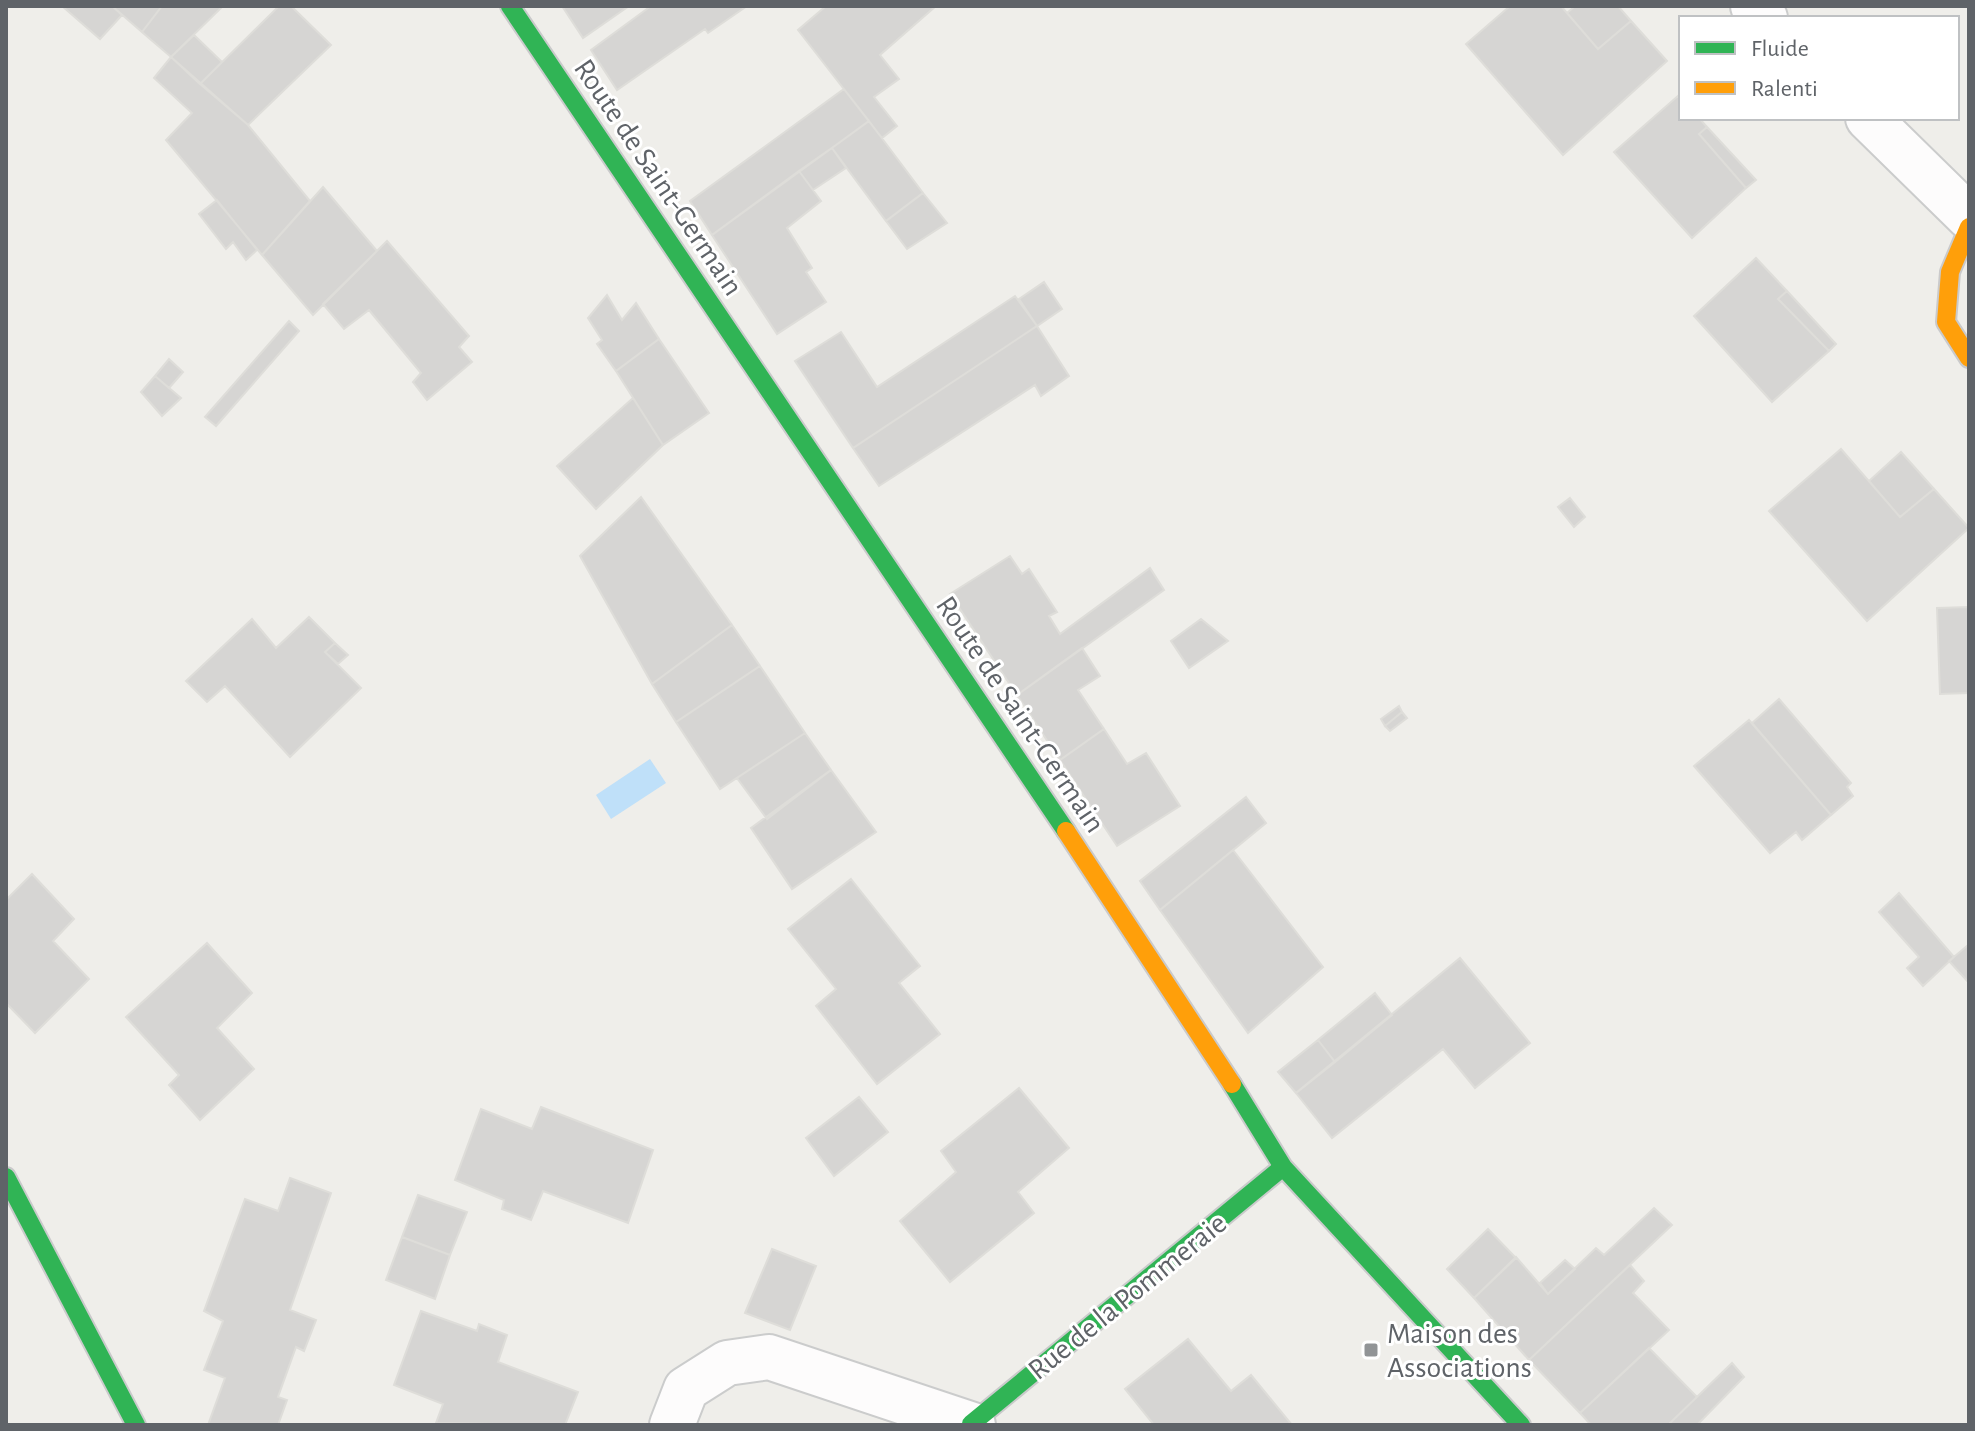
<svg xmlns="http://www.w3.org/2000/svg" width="1975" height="1431" font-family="'Alegreya Sans',sans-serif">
<rect width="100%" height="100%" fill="#efeeea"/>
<path fill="#bfe0f9" d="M650,759l16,24 -55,36 -15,-24z"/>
<path fill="#d6d5d3" stroke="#deddd9" stroke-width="2" d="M62,6h50l10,9 -22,24z
M112,6h50l-20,26z
M162,6h61l-52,51 -29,-25z
M291,6l40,39 -83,80 -48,-41 79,-78z
M562,6h67l-46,32z
M651,6h96l-39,27 -3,-4 -88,61 -26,-40z
M826,6h110l-56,49 19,24 -25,18 23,29 -15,12 -84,-108z
M1510,6h51l37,43 33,-28 36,40 -104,94 -97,-111z
M1575,6h43l13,15 -33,28 -31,-36z
M194,35l28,27 -22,22 -29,-27z
M171,57l77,68 62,76 -48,54 -96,-115 26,-27 -38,-35z
M844,89l25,32 -157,114 -22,-34z
M1679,95l2,23h18l8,9 -8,7 47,54 -54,50 -78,-86z
M869,121l54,72 -37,28 -54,-73z
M1707,127l49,53 -10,8 -47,-54z
M832,148l14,20 -33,22 -14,-19z
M799,171l22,30 -34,27 25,40 -6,4 20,30 -49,32 -65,-99z
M323,187l54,64 -64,64 -51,-60z
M923,193l24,30 -40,26 -21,-28z
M217,200l40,50 -11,10 -13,-18 -7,7 -27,-35z
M387,241l82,95 -10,11 13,15 -45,38 -14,-18 8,-9 -52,-63 -25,19 -21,-25z
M1756,258l31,33 -9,8 51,52 -57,51 -78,-86z
M1044,282l18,27 -25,17 -18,-27z
M1787,291l49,53 -7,7 -51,-52z
M607,295l15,25 14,-17 23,36 -43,32 -19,-27 5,-4 -14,-22z
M1015,296l22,30 -184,122 -58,-87 46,-29 36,55z
M289,321l10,10 -83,95 -11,-9z
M1037,326l32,50 -28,20 -6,-11 -156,101 -26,-38z
M659,339l50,74 -46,32 -47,-74z
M169,359l14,13 -14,16 -14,-12z
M155,376l26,22 -19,18 -21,-24z
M633,398l30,47 -67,64 -39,-43z
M1841,449l59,68 34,-28 35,39 -102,93 -98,-110z
M1901,452l33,37 -34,28 -31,-36z
M641,497l91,128 -80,59 -72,-128z
M1570,498l15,19 -11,10 -16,-20z
M1010,556l12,18 7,-5 28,43 -8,4 11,18 90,-66 14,22 -147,105 -67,-101z
M1969,607v86l-29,1 -3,-86z
M309,617l26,26 -10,9 36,36 -71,69 -65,-71 -18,16 -21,-21 66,-62 24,29z
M1201,619l27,22 -39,27 -18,-27z
M732,625l28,41 -84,56 -24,-38z
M335,643l13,12 -10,9 -13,-12z
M1082,648l18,28 -22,14 26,39 -44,31 -43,-65z
M760,666l45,67 -85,56 -44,-67z
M1779,699l72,84 -4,4 6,9 -22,19 -79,-92z
M1399,706l3,6 -17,14 -4,-7z
M1402,712l5,6 -17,13 -5,-5z
M1749,720l82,95 -29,25 -6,-8 -26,21 -76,-87z
M1104,729l23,35 19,-11 34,53 -63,40 -57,-86z
M805,733l26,37 -64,49 -30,-41z
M831,770l45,62 -84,57 -41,-61z
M1246,797l20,26 -106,87 -20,-29z
M1233,850l90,117 -75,66 -88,-123z
M32,874l42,45 -21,22 36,38 -54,54 -29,-30v-103z
M851,879l69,87 -21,17 41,51 -63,50 -61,-78 20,-17 -48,-60z
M1899,893l55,64 -31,29 -16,-18 12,-11 -40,-45z
M207,943l45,50 -35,35 37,41 -54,51 -31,-35 10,-10 -53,-58z
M1968,945l1,1v37l-20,-22z
M1460,958l70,85 -55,45 -32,-39 -111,89 -36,-45z
M1375,993l17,22 -57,47 -17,-22z
M1318,1040l17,22 -39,31 -18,-21z
M1019,1088l50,60 -51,44 16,21 -84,69 -50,-61 56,-49 -15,-21z
M859,1097l29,35 -54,44 -28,-38z
M541,1107l112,43 -25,73 -85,-32 -12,29 -29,-11 2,-9 -49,-20 26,-71 51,20z
M290,1178l41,15 -41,117 26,10 -12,31 -8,-4 -18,50 9,3 -9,25h-70l17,-47 -21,-8 19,-49 -19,-10 41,-112 33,12z
M418,1195l49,17 -17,43 -48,-18z
M1654,1208l18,17 -143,135 -55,-62 42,-41 32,37 48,-46 8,7z
M1488,1229l28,29 -42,40 -27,-29z
M402,1237l48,18 -15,44 -49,-19z
M772,1249l44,17 -26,64 -45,-17z
M1565,1260l10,9 -27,25 -8,-11z
M1630,1265l14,16 -11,12 36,37 -89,83 -51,-53z
M421,1311l56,20 2,-7 28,11 -9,27 80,30 -13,33 -129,-2 7,-19 -49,-19z
M1188,1339l43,52 20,-16 41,50h-138l-29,-36z
M1649,1348l48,49 -29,28h-77l-11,-12z
M1732,1363l12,14 -47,48h-29z"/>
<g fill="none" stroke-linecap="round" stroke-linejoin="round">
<g stroke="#cbcccc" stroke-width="48">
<path id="street" d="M1753,6l12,12
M1868,118l101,99
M672,1425l14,-36 41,-26 42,-6 204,68"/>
</g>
<g stroke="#cacacb" stroke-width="22">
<path id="fast" d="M510,6l556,825
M1232,1084l51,83 238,258
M6,1177l130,248
M971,1424l312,-257"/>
</g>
<g stroke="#cacacb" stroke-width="22">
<path id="slow" d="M1969,227l-19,45 -4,50 23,36
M1066,831l166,253"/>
</g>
<use href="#street" stroke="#fdfcfc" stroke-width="44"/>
<use href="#fast" stroke="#30b455" stroke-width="18"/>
<use href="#slow" stroke="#ff9f0a" stroke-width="18"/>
</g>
<rect fill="#919496" stroke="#fff" stroke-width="3" x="1363" y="1342" width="16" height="16" rx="4"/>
<g text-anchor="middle" stroke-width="6" stroke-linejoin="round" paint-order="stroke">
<g font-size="30" fill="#5f6368" stroke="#fff">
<text transform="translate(659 177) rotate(56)" y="10">Route de Saint-Germain</text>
<text transform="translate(1021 714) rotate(56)" y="10">Route de Saint-Germain</text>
<text transform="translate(1127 1296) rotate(-39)" y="10">Rue de la Pommeraie</text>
</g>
<g font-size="30" fill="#5f6368" stroke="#fff" text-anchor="start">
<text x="1387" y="1343">Maison des<tspan x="1387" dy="34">Associations</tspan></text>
</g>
</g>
<rect width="1975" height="1431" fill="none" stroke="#5f6368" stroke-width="16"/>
<rect x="1679" y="16" width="280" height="104" fill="#ffffff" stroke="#bfc1c3" stroke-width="2"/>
<rect x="1695" y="42" width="40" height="12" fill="#30b455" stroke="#bfc1c3" stroke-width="2"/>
<text x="1751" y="56" font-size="24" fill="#5f6368">Fluide</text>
<rect x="1695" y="82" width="40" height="12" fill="#ff9f0a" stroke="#bfc1c3" stroke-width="2"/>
<text x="1751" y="96" font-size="24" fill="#5f6368">Ralenti</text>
</svg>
